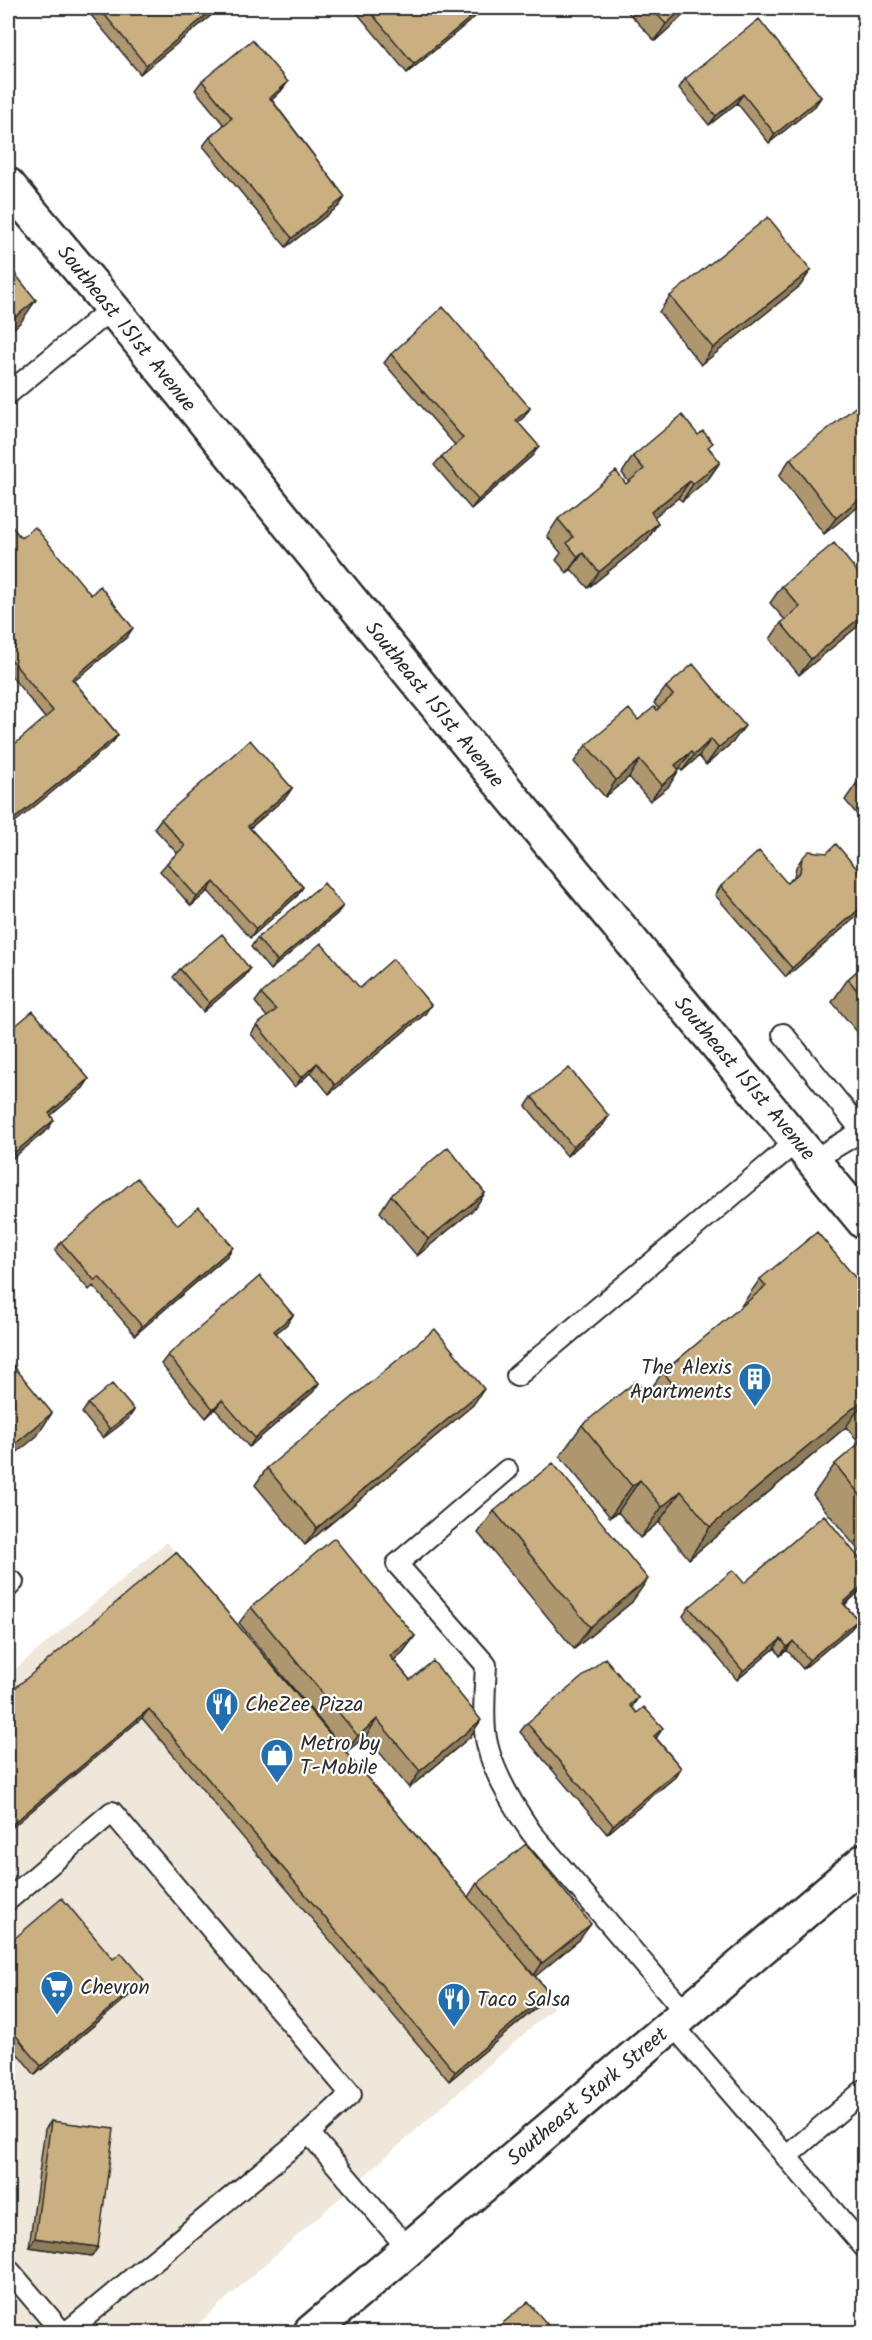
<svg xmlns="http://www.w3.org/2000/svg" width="872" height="2340" font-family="Kalam,sans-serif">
<rect width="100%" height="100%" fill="#fff"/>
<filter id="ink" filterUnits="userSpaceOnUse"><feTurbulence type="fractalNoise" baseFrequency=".0167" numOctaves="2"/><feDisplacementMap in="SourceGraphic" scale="12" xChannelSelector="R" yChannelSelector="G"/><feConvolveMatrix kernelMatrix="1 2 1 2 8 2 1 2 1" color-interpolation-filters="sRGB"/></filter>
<g filter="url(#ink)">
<path fill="#efe7d9" d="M167,1542l386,466 -364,324h-181v-657z"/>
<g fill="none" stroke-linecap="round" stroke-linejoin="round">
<g stroke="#2b2b2b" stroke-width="24">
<path id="lane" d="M8,394l104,-86
M783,1034l79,97 -49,29
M517,1376l280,-235
M507,1470l-110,94 89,101c-1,21 -3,44 -1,66 3,34 27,73 46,101l155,181
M8,1587l5,-5
M8,1900l104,-88 239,282 -42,39 -242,199
M672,2024l192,223
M309,2133l99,116
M786,2157l78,-67
M8,2269l54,63"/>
</g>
<g stroke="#2b2b2b" stroke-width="38">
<path id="street" d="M8,185l104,123 365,447 387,467"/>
</g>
<g stroke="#2b2b2b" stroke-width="38">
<path id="primary" d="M311,2332l553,-471"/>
</g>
<use href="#lane" stroke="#fff" stroke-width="20"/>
<use href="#street" stroke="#fff" stroke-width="33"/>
<use href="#primary" stroke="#fff" stroke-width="33"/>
</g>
<path fill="#ae976e" stroke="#2b2b2b" stroke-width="1.5" d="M85,8h135l-80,66z
M363,8h122l-3,3 -75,62 -49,-59z
M624,8h67l-36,33z
M685,79l136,18 -6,9 -46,37 -32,-40 -28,22 -30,-37z
M202,81l86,1 -7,9 -9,9 73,97 -6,9 -53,41 -83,-101 7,-9 14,-12 -29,-35z
M811,270l-11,16 -99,79 -42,-53 11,-16z
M391,354l139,54 -6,9 -6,5 15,33 -62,54 -37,-44 7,-8 14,-12 -71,-82z
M709,448l11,14 -11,16 -27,23 -4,-3 -24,19 4,6 -11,17 -59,48 -17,-19 -4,4 -11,-13 5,-7 -14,-17 11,-17 68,-35 3,-2 -7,-9 11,-17z
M790,459l74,43 -40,32 -45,-58z
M8,526l83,69 36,42 -53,44 44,54 -6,8 -67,-25 -37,-46z
M782,586l82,35 -65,54 -29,-36 11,-16 4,-3 -15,-17z
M666,687l67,55 -27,23 -7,-9 -17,15 -2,-3 -12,19 -18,14 -21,-24 -24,20 -31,-35 12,-17 52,-25 19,-10 2,-1 -5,-6z
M864,777v46l-19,-23 11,-16z
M292,788l-6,9 -36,31 53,59 -6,9 -47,42 -42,-47 -17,15 -31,-35 7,-8 10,-10 -23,-25 7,-9z
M802,858l60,37 1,16 -77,66 -71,-82 6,-9 66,-3 7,-6 2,-10z
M337,914l-67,56 -19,-23 6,-9z
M864,965v75l-32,-38 16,-23z
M180,969h70l-6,8 -41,35 -30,-35z
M360,988l65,26 -96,80 -18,-22 -16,15 -44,-53 6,-9 10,-8 -12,-15 6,-8z
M8,1032l81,47 -6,9 -33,28 -2,13 -40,33z
M532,1097l71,28 -36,31 -41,-50z
M485,1193l-11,16 -57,47 -37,-44 11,-17z
M178,1225l55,22 -6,9 -92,79 -42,-49 -4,4 -34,-39 6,-9z
M760,1279l104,9v269l-51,-62 22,-31 25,-21 -14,-16 -157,132 -30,-37 -19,16 -22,-26 -8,5 -50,-61 22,-31 65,-31 16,-22 76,-63z
M293,1315l-6,9 -11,9 43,50 -6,9 -64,55 -34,-38 -9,9 -45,-54 7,-9z
M88,1404l46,6 -6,9 -25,19 -21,-25z
M473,1405l-168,140 -50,-60 12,-17z
M494,1511l138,91 -58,47 -96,-116z
M176,1552l292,345 9,-14 102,57 -44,36 14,17 -6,9 -94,79 -307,-363z
M744,1583l120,4 -19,18 13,15 -7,9 -48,40 -16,-19 -7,6 -5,-8 -38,32 -54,-64 6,-9z
M251,1607l164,29 -12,16 -9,8 16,20 60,57 -61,51 -43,-52 -20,16 -107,-129z
M638,1698l-6,9 25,30 -1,1 25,30 -6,9 -68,57 -87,-102 7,-9z
M8,1944l105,15 24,30 -102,86 -27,-33z
M51,2121l47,126 -6,9 -63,-9 16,-118z
M864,2160v10l-3,-4z"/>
<path fill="#8d7b5a" stroke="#2b2b2b" stroke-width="1.5" d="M215,8h5l-80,66 6,-9z
M482,8h3l-3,3 -75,62 7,-9z
M684,8h7l-36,33 11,-17z
M288,82l-7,9 -17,16 6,-9z
M743,94l-6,9 -28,22 7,-9z
M821,97l-6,9 -46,37 6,-9z
M345,197l-6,9 -53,41 6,-9z
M811,270l-11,16 -99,79 12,-17z
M36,300l-15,22 -13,11v-10z
M530,408l-6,9 -14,12 6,-9z
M539,446l-6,9 -62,54 7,-9z
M720,462l-11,16 -27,23 11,-17z
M690,481l-12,17 -39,31 12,-17z
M864,495v7l-40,32 12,-16z
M658,523l-11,17 -59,48 11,-16z
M583,553l-12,16 -4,4 11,-16z
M864,614v7l-65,54 12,-16z
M133,628l-6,9 -61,51 6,-9z
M745,726l-12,16 -27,23 12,-17z
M118,735l-6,8 -104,85v-4z
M711,739l-12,17 -17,15 12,-16z
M691,752l-11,16 -17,14 12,-17z
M640,760l-11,17 -24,20 11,-17z
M679,770l-11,17 -18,14 12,-16z
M292,788l-6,9 -44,38 6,-9z
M214,882l-6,9 -17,15 6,-9z
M303,887l-6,9 -47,42 6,-9z
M864,905v3l-1,3 -77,66 6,-9z
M343,906l-6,8 -67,56 7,-9z
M250,969l-6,8 -41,35 6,-9z
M431,1005l-6,9 -96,80 6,-9z
M317,1063l-6,9 -16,15 6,-9z
M89,1079l-6,9 -40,34 6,-9z
M609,1116l-6,9 -36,31 6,-9z
M54,1120l-6,9 -40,33 6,-9z
M485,1193l-11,16 -57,47 11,-17z
M233,1247l-6,9 -92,79 7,-9z
M293,1315l-6,9 -19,16 6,-9z
M319,1383l-6,9 -64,55 6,-9z
M484,1389l-11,16 -168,140 12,-17z
M864,1399v2l-18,26 -157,132 21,-32z
M222,1400l-7,9 -9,9 7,-9z
M134,1410l-6,9 -25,19 7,-9z
M52,1413l-15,23 -29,24v-10z
M640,1480l-22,32 -8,5 22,-31z
M681,1491l-22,31 -19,16 22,-31z
M648,1579l-16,23 -58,47 16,-22z
M864,1584v3l-27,24 6,-8z
M858,1620l-7,9 -48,40 6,-9z
M415,1636l-12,16 -24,21 11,-17z
M781,1639l-6,9 -38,32 6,-9z
M793,1641l-6,9 -7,6 7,-9z
M149,1709l-7,9 -134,113v-3z
M377,1719l-11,17 -20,16 12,-16z
M481,1720l-11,17 -61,51 11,-17z
M663,1728l-6,9 -9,8 6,-9z
M681,1768l-6,9 -68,57 6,-9z
M591,1924l-12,16 -48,40 11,-17z
M144,1980l-7,9 -102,86 6,-9z
M549,1993l-6,9 -94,79 6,-9z
M35,2238l63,9 -6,9 -63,-9z"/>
<path fill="#cab080" stroke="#2b2b2b" stroke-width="1.5" d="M99,8h116l-69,57z
M367,8h115l-68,56z
M651,8h33l-18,16z
M759,19l62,78 -46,37 -32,-40 -27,22 -31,-37z
M252,40l36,42 -18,16 75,99 -53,41 -82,-101 22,-19 -30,-37z
M768,217l43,53 -98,78 -43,-52z
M8,265l28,35 -28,23z
M443,307l87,101 -14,12 23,26 -61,54 -37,-43 22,-19 -72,-84z
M864,400v95l-28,23 -46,-59z
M682,415l16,20 5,-4 10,12 -5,4 12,15 -27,22 -3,-3 -39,31 7,11 -59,49 -16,-19 -5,4 -11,-14 6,-6 -15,-18 58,-48 10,13 18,-15 -11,-13z
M10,524l11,14 14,-11 56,68 9,-9 33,42 -61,51 46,56 -110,89v-74l45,-39 -45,-55v-5l8,-7 -8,-10v-108z
M834,543l30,37v34l-53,45 -30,-36 19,-16 -18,-21z
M693,664l52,62 -27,22 -7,-9 -17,16 -3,-3 -16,13 4,5 -17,15 -22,-25 -24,20 -30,-35 43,-36 9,11 16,-13 3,3 16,-15 -7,-8z
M250,740l42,48 -44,38 55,61 -47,42 -42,-47 -17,15 -30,-34 18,-17 -24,-27z
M864,777v16l-8,-9z
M836,844l28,33v12l-4,4 4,4v8l-72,63 -71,-82 38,-35 28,32 13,-11 2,-14 7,-7 18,2z
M324,883l19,23 -66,55 -20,-23z
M222,934l28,35 -41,34 -29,-34z
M321,943l39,45 33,-29 38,46 -96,80 -18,-22 -16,15 -44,-53 19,-15 -15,-16z
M864,965v34l-16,-20z
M33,1011l56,68 -40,34 5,7 -40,33 -6,-8v-113z
M569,1068l40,48 -36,31 -41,-50z
M448,1147l37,46 -57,46 -37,-44z
M137,1178l41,47 21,-18 34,40 -91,79 -43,-49 -4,4 -34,-39z
M817,1232l47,56v111l-154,128 -29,-36 -19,16 -22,-27 -8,6 -50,-61 54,-44 16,18 20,-16 -9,-11 103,-86 -6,-7z
M260,1276l33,39 -19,16 45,52 -64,55 -33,-38 -9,9 -45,-54z
M435,1329l49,60 -167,139 -50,-60z
M8,1359l44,54 -44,37z
M112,1384l22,26 -24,19 -22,-25z
M864,1439v61l-29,-36z
M553,1463l95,116 -58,48 -96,-116z
M824,1515l40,49v20l-21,19 15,17 -49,40 -16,-19 -6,6 -6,-8 -38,32 -54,-64 44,-37 11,13z
M334,1538l81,98 -25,20 20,24 23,-19 48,59 -61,51 -43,-52 -19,17 -107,-129z
M176,1552l373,441 -94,79 -306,-363 -141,119v-134z
M605,1658l33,40 -8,7 7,8 7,-6 19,21 -9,8 27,32 -68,57 -86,-102z
M526,1844l65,80 -49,39 -65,-80z
M62,1898l51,61 8,-6 23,27 -103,86 -33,-40v-82z
M51,2121l63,8 -16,118 -63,-9z
M528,2302l26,30h-62z"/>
</g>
<defs>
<g id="building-pin" transform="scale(1.725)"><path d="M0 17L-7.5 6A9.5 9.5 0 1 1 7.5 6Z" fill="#1f6fb2" stroke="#fff"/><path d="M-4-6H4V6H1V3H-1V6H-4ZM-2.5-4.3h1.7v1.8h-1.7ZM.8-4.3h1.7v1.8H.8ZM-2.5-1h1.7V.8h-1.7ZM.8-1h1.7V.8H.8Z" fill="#fff"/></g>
<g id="restaurant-pin" transform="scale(1.725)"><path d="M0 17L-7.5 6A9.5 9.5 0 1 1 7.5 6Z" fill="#1f6fb2" stroke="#fff"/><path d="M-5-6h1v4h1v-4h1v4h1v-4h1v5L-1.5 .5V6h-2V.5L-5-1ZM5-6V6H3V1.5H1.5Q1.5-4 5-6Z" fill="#fff"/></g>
<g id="shop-pin" transform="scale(1.725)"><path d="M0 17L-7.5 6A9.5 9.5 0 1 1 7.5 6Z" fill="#1f6fb2" stroke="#fff"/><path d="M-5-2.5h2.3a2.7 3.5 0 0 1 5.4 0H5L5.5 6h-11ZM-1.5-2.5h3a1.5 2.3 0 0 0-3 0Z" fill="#fff"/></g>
<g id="supermarket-pin" transform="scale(1.725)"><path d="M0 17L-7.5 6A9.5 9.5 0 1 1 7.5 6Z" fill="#1f6fb2" stroke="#fff"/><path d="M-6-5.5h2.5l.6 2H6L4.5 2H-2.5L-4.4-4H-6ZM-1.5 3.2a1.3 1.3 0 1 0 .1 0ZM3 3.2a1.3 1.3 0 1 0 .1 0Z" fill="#fff"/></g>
</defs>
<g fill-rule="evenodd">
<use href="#building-pin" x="755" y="1379"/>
<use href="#restaurant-pin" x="222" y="1704"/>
<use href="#shop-pin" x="277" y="1755"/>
<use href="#supermarket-pin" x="57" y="1987"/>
<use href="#restaurant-pin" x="454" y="1999"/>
</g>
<g text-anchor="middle" stroke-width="4.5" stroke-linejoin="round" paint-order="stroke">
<g font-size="21" fill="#2b2b2b" stroke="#fff">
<text transform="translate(127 328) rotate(51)" y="7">Southeast 151st Avenue</text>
<text transform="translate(435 704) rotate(51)" y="7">Southeast 151st Avenue</text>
<text transform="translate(745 1078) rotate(50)" y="7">Southeast 151st Avenue</text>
<text transform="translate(587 2096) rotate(-40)" y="7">Southeast Stark Street</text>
</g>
<g font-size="21" fill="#2b2b2b" stroke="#fff" text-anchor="start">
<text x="732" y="1374" text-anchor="end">The Alexis<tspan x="732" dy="24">Apartments</tspan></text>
<text x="245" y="1711">CheZee Pizza</text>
<text x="300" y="1750">Metro by<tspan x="300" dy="24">T-Mobile</tspan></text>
<text x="80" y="1994">Chevron</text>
<text x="477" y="2006">Taco Salsa</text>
</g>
</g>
<rect width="872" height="2340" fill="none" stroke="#fff" stroke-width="30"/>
<rect x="15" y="15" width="842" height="2310" fill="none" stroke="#2b2b2b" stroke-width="2" filter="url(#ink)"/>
</svg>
